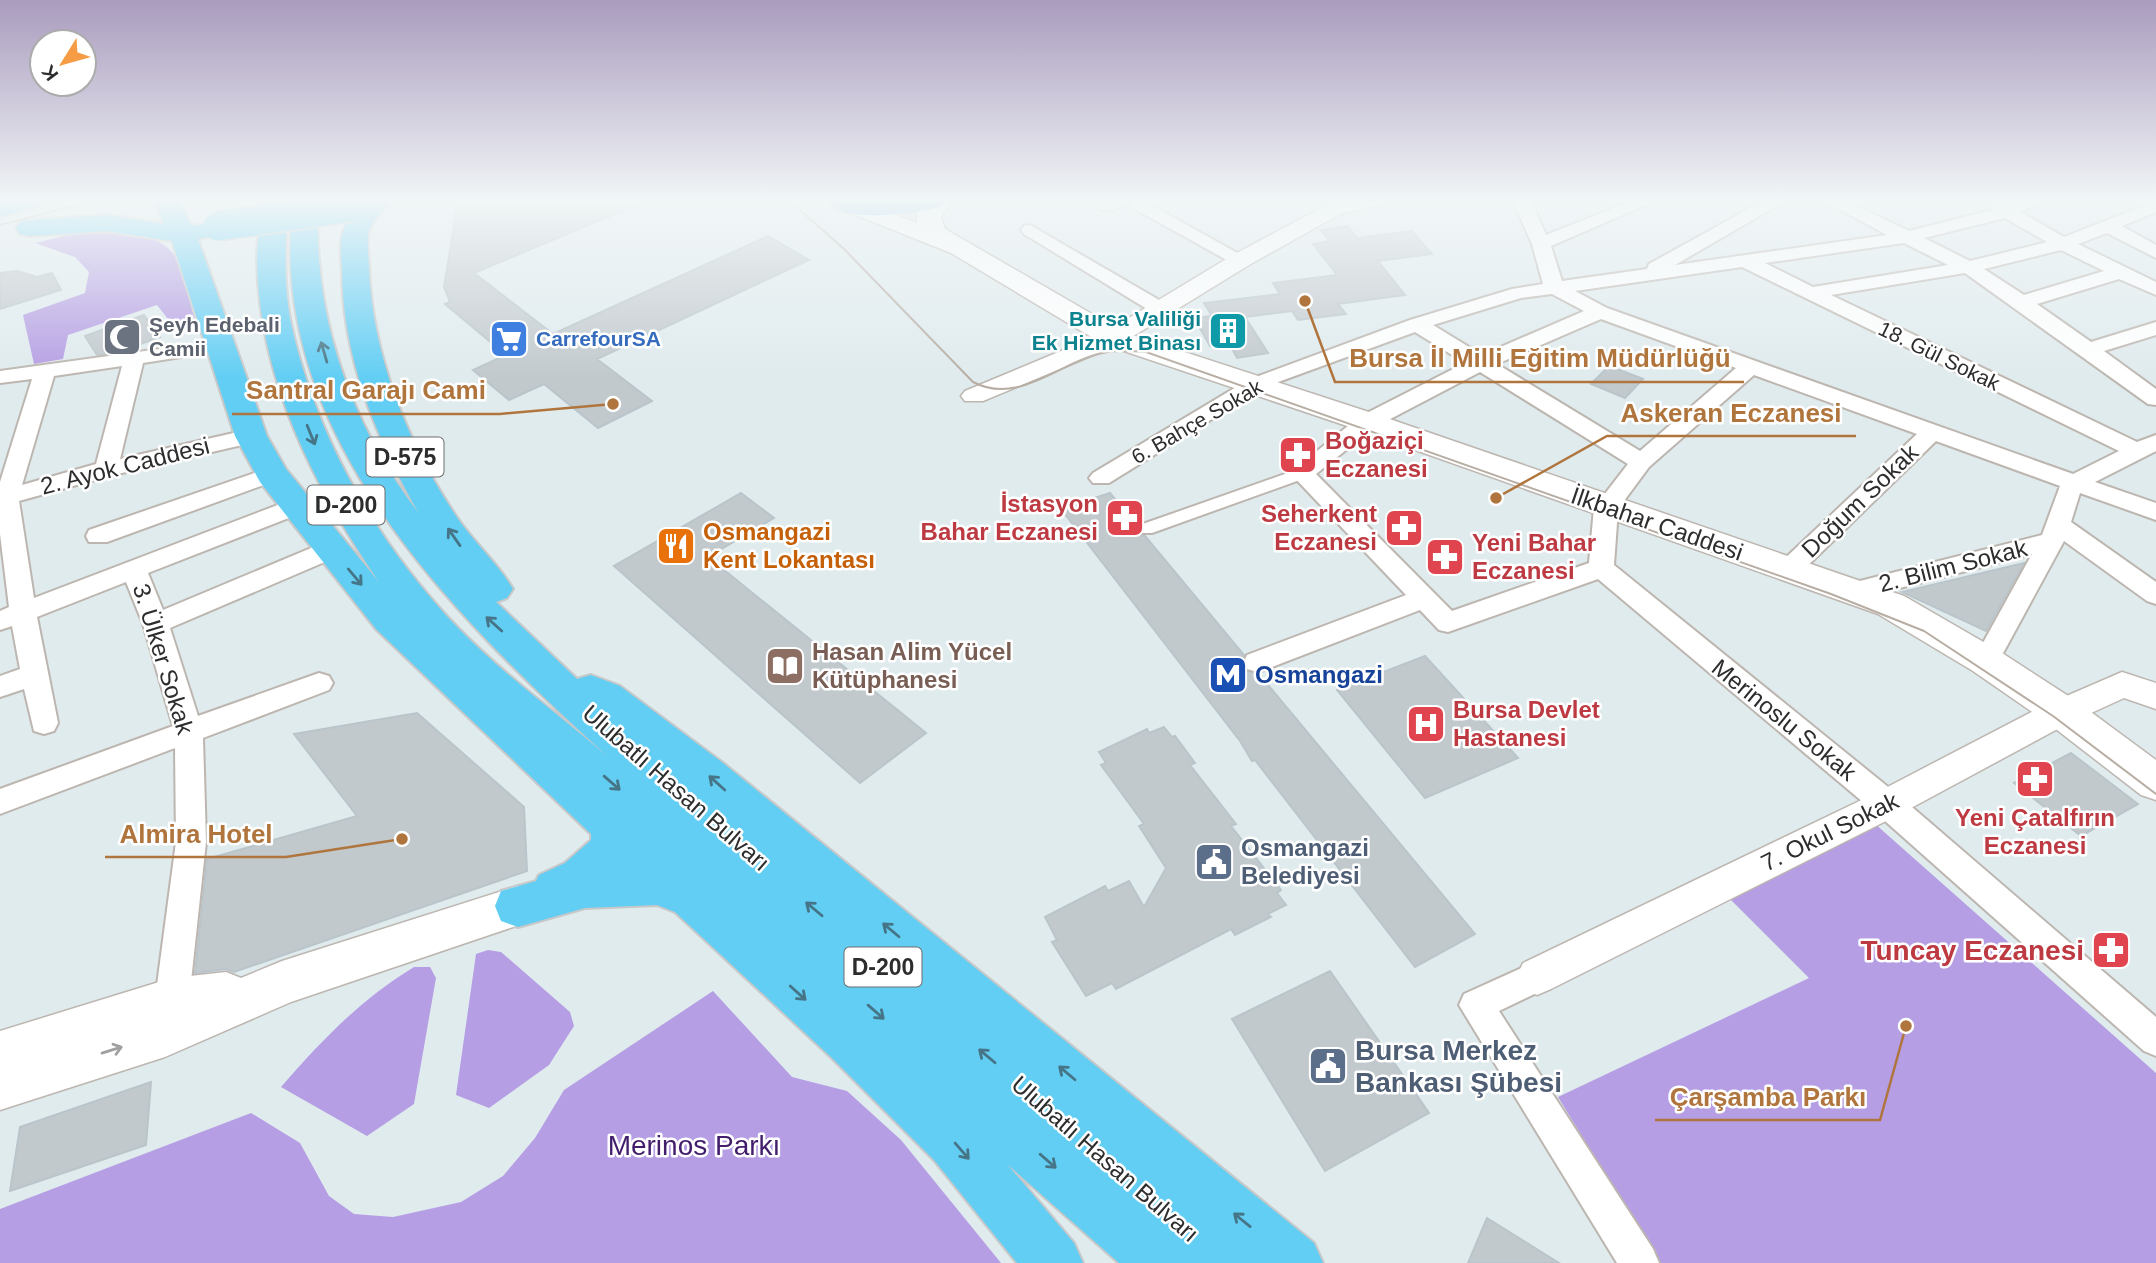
<svg xmlns="http://www.w3.org/2000/svg" width="2156" height="1263" font-family="Arial,sans-serif">
<rect width="100%" height="100%" fill="#e0ebee"/>
<path fill="#b59ee3" d="M103,232c78,3 74,20 92,89l-20,7 -18,-23 -89,30 -5,24 -29,5 -11,-49 62,-22 4,-21 -14,-15 -40,-14 41,-10z
M1874,823l282,250v190h-497l-101,-166 251,-119 -84,-84z
M488,950l13,2 69,60 4,14 -25,39 -60,43 -33,-13 20,-141z
M414,967h16l6,11 -22,126 -47,32 -86,-49c42,-48 78,-86 133,-120z
M713,991l79,86 55,14 54,49 100,123h-1001v-54l251,-96 49,30 29,53 25,18 39,3 68,-15 42,-26 32,-38 29,-48z"/>
<path fill="#c2c9cd" stroke="#b9c5ca" stroke-width="2" d="M458,201h188l-172,72 79,61 215,-98 41,24 -212,99 55,42 -54,27 -54,-44 -35,16 -36,-30 33,-15 -61,-51 5,-2 -6,-15z
M1348,226l9,12 55,-7 20,23 -54,7 27,34 -67,9 8,10 -48,6 -6,-9 -47,6 23,36 -31,5 -8,-15 -19,3 -16,-28 18,-2 -8,-13 76,-9 -7,-11 64,-8 -24,-31 17,-3 -9,-11z
M17,271l20,6 15,-4 9,17 -61,19v-36z
M144,315l16,22 -42,15 -21,3 -12,-19z
M1609,366l34,13 -18,19 -34,-14z
M741,493l33,25 -66,39 218,176 -66,50 -246,-217z
M1110,493l26,32 -2,4 4,6 7,1 99,119 -2,8 3,7 14,4 216,260 -60,33 -160,-207 -3,1 -12,-20 -179,-232z
M2024,563l-38,68 -84,-39z
M1425,656l93,102 -93,40 -88,-108z
M417,713l107,94 3,64 -293,101 -8,-3 -31,4 12,-114 150,-43 -63,-82z
M1164,727l8,10 3,-1 20,27 -5,2 46,59 -5,2 50,64 -4,3 9,12 -18,9 3,3 -36,18 -4,-6 -115,60 -4,-6 -26,13 -34,-54 5,-2 -12,-23 60,-31 3,5 21,-10 15,26 22,-39 -27,-42 5,-2 -43,-59 5,-2 -7,-11 48,-23 2,4z
M2071,753l67,51 -57,32 -67,-53z
M1330,971l99,142 -104,58 -93,-152z
M151,1082l-5,63 -136,46 10,-64z
M1487,1218l72,45h-91z"/>
<g fill="none" stroke-linecap="round" stroke-linejoin="round">
<g stroke="#bdb6b0" stroke-width="4">
<path id="pedestrian" d="M1302,468l6,1 2,4 -2,4 -156,56h-12l-3,-4 3,-4z"/>
</g>
<g stroke="#bdb6b0" stroke-width="4">
<path id="minor" d="M1104,201h40l106,59 -2,4h-14l-110,-61 -11,7h-12l-3,-4z
M1513,201h18l15,34 85,-34h24l-104,45 11,35 85,-12 2,-5 114,-63h22l-110,64 212,-30 -63,-34h22l63,30 83,-21 -4,-4 9,-5 11,4 9,-4h23l-19,11 43,25 92,-36v11l-34,14 34,19v13l-49,-25 -29,11 78,38v13l-37,-16 -82,25 54,38 65,-20v13l-52,16 52,38v16l-8,-1 -183,-131 -134,22 306,147 19,-7v16l-61,31 61,21v17l-76,-27 -9,29 85,60v22l-9,-3 -83,-60 -69,127 -9,3 -9,-3 -4,-7 59,-107 -179,46 -9,-3 -4,-6 4,-6 198,-50 18,-49 -124,-45 -138,134 -9,3 -9,-3 -3,-6 3,-6 137,-129 -163,-59 -105,92 -31,42 -4,56 284,230 258,222v39l-12,-5 -268,-238 -278,-234 -150,53 -9,-2 -19,-20 -153,59 -10,3 -10,-3 -3,-7 3,-7 159,-60 -116,-122 69,-56 106,-54 -50,-31 -153,56 -153,95h-16l-4,-5 4,-5 155,-93 162,-60 102,-31 31,-5 -11,-40zM2005,218l42,24 -77,19 -46,-23zM1904,243l44,22 -135,22 -48,-24zM2061,250l43,21 -80,24 -40,-26zM1742,267l377,184 -46,23 -466,-166 -32,-17zM1552,294l32,17 -102,44 -49,-30 88,-27zM1601,319l135,49 -96,83 -143,-87zM1480,372l148,92 -34,44 -5,55 -137,48 -136,-137 59,-47z
M1030,225l136,79 3,4 -10,6 -7,-2 -128,-78 -3,-4 3,-4z
M174,347l7,2 3,4 -3,4 -38,6 -23,96 131,-30 11,7 -3,5 -150,35 -90,25 15,97 262,-100 8,2 4,6 -4,6 -156,61 15,37 160,-67 9,-2 9,2 3,6 -3,6 -171,73 28,88 121,-43 10,3 4,7 -4,7 -126,48 3,104 -17,158 -5,11 -12,5 -12,-5 -5,-11 21,-158 -1,-94 -175,66v-25l173,-63 -30,-102 -17,-42 -89,35 21,106 -4,8 -10,3 -10,-3 -10,-42 -24,8v-21l20,-7 -8,-43 -12,4v-19l9,-4 -9,-73v-52l32,-103 -32,4v-12zM122,366l-26,98 -74,21 32,-109z
M272,467l8,2 4,5 -4,5 -173,63h-18l-3,-6 3,-6z
M1537,961l12,4 5,11 -5,11 -50,24 154,238 6,14h-42l-158,-258 5,-11z"/>
</g>
<g stroke="#bdb6b0" stroke-width="3">
<path id="tertiary" d="M1343,201h41l-3,4 -41,9 -91,51 -127,78 -139,58h-18l-4,-5 4,-5 139,-58 129,-78 94,-50z
M2122,672l34,11v26l-32,-11 -59,27 -165,89 -349,175 -14,6 -14,-6 -6,-13 6,-13 351,-169 167,-87z"/>
</g>
<g stroke="#bdb6b0" stroke-width="3">
<path id="secondary" d="M840,201h23l54,22v-10l9,-12h26l-11,16 4,12 178,103 255,83 526,181 95,55 77,50 80,59v40l-15,-5 -93,-72 -75,-52 -95,-57 -522,-185 -253,-85 -152,-91 -110,-44 -3,-5z
M518,886l16,6 6,14 -6,14 -243,82 -126,55 -165,53v-79l172,-53 54,-6 15,6 41,-17z"/>
</g>
<g stroke="#c8c8c8" stroke-width="4">
<path id="primary" d="M828,201h117l-4,5 -9,3c-24,4 -88,15 -104,-8z"/>
</g>
<g stroke="#c8c8c8" stroke-width="4">
<path id="trunk" d="M0,201h42l-4,5 -38,11z
M154,201h26l11,24h18l4,6 -4,6 -11,2 69,197 19,33 93,113c-65,-96 -120,-203 -122,-322 0,-19 3,-40 5,-59h26c-2,39 -5,78 2,117 23,115 87,226 168,310 46,47 100,86 150,129 -156,-143 -343,-325 -315,-556h26c-8,111 31,223 99,311 -42,-75 -76,-156 -76,-243 -1,-12 -3,-27 1,-38 3,-11 14,-22 21,-30h27c-7,10 -18,18 -22,30 -3,11 0,26 0,37 3,86 38,174 85,245 17,27 43,49 59,76l-6,9 -11,4 81,77 14,-4 29,11 103,77 591,480 9,20h-204l-112,-99 67,79 9,20h-66l-83,-103 -103,-103 -156,-145 -18,-7 -72,3 -67,19 -17,-6 -6,-15 6,-15 35,-10 3,-6 26,-12 26,-23v-6l-215,-205 -116,-147 -25,-46 -63,-195 -65,-10 -78,5 -9,-2 -4,-6 4,-6 9,-2 78,-5 57,9z"/>
</g>
<use href="#pedestrian" fill="#fff" fill-rule="evenodd"/>
<use href="#minor" fill="#fff" fill-rule="evenodd"/>
<use href="#tertiary" fill="#fff" fill-rule="evenodd"/>
<use href="#secondary" fill="#fff" fill-rule="evenodd"/>
<use href="#primary" fill="#65b2ee" fill-rule="evenodd"/>
<use href="#trunk" fill="#62cef4" fill-rule="evenodd"/>
<path stroke="#b7ada3" stroke-width="2" d="M790,201l54,48 129,133c40,21 76,-10 113,-24 20,-8 39,-8 60,-6l685,242 93,37 129,85 103,78
M0,225l93,-24"/>
<g stroke="#c8c8c8" stroke-width="32" stroke-linecap="butt">
<path id="trunk-bridge" d="M218,226l134,-19"/>
</g>
<use href="#trunk-bridge" stroke="#62cef4" stroke-width="29"/>
</g>
<defs><path id="oneway-shaft" d="M-6 0H5M1.5-3L5.5 0L1.5 3" fill="none" stroke-width="1.6" stroke-linecap="round" stroke-linejoin="round" transform="scale(1.75)"/></defs>
<g stroke="#457587">
<use href="#oneway-shaft" transform="translate(324 352) rotate(-106)"/>
<use href="#oneway-shaft" transform="translate(311 435) rotate(68)"/>
<use href="#oneway-shaft" transform="translate(454 537) rotate(-125)"/>
<use href="#oneway-shaft" transform="translate(355 577) rotate(50)"/>
<use href="#oneway-shaft" transform="translate(494 624) rotate(-138)"/>
<use href="#oneway-shaft" transform="translate(612 783) rotate(41)"/>
<use href="#oneway-shaft" transform="translate(717 783) rotate(-138)"/>
<use href="#oneway-shaft" transform="translate(814 909) rotate(-140)"/>
<use href="#oneway-shaft" transform="translate(891 930) rotate(-140)"/>
<use href="#oneway-shaft" transform="translate(798 993) rotate(42)"/>
<use href="#oneway-shaft" transform="translate(876 1012) rotate(41)"/>
<use href="#oneway-shaft" transform="translate(987 1056) rotate(-140)"/>
<use href="#oneway-shaft" transform="translate(1067 1073) rotate(-140)"/>
<use href="#oneway-shaft" transform="translate(962 1151) rotate(49)"/>
<use href="#oneway-shaft" transform="translate(1048 1161) rotate(41)"/>
<use href="#oneway-shaft" transform="translate(1242 1220) rotate(-141)"/>
</g>
<use stroke="#a0a0a0" href="#oneway-shaft" transform="translate(112 1050) rotate(-17)"/>
<linearGradient id="sky" x2="0" y2="1"><stop stop-color="#aa9cbe"/><stop offset="0.53" stop-color="#f1f6f7"/><stop offset="1" stop-color="#f1f6f7" stop-opacity="0"/></linearGradient>
<rect width="2156" height="378" fill="url(#sky)"/>
<defs>
<g id="building-square" transform="scale(2.0125)"><rect x="-9" y="-9" width="18" height="18" rx="4" fill="#0f9aa8" stroke="#fff"/><path d="M-4-6H4V6H1V3H-1V6H-4ZM-2.5-4.3h1.7v1.8h-1.7ZM.8-4.3h1.7v1.8H.8ZM-2.5-1h1.7V.8h-1.7ZM.8-1h1.7V.8H.8Z" fill="#fff"/></g>
<g id="mosque-square" transform="scale(2.0125)"><rect x="-9" y="-9" width="18" height="18" rx="4" fill="#6b7280" stroke="#fff"/><path d="M3.5-4.9A6 6 0 1 0 3.5 4.9A5 5 0 1 1 3.5-4.9Z" fill="#fff"/></g>
<g id="supermarket-square" transform="scale(2.0125)"><rect x="-9" y="-9" width="18" height="18" rx="4" fill="#3f7fe0" stroke="#fff"/><path d="M-6-5.5h2.5l.6 2H6L4.5 2H-2.5L-4.4-4H-6ZM-1.5 3.2a1.3 1.3 0 1 0 .1 0ZM3 3.2a1.3 1.3 0 1 0 .1 0Z" fill="#fff"/></g>
<g id="pharmacy-square" transform="scale(2.0125)"><rect x="-9" y="-9" width="18" height="18" rx="4" fill="#e0444e" stroke="#fff"/><path d="M-2-6h4v4h4v4h-4v4h-4v-4h-4v-4h4Z" fill="#fff"/></g>
<g id="restaurant-square" transform="scale(2.0125)"><rect x="-9" y="-9" width="18" height="18" rx="4" fill="#e8710a" stroke="#fff"/><path d="M-5-6h1v4h1v-4h1v4h1v-4h1v5L-1.5 .5V6h-2V.5L-5-1ZM5-6V6H3V1.5H1.5Q1.5-4 5-6Z" fill="#fff"/></g>
<g id="library-square" transform="scale(2.0125)"><rect x="-9" y="-9" width="18" height="18" rx="4" fill="#8d6e63" stroke="#fff"/><path d="M-6-4Q-3-5.5-.7-3.5V5Q-3 3-6 4ZM6-4Q3-5.5 .7-3.5V5Q3 3 6 4Z" fill="#fff"/></g>
<g id="metro-square" transform="scale(2.0125)"><rect x="-9" y="-9" width="18" height="18" rx="4" fill="#1a4fb4" stroke="#fff"/><path d="M-5.5 5V-5H-3L0 0L3-5H5.5V5H3V-.5L0 4L-3-.5V5Z" fill="#fff"/></g>
<g id="hospital-square" transform="scale(2.0125)"><rect x="-9" y="-9" width="18" height="18" rx="4" fill="#e0444e" stroke="#fff"/><path d="M-5-5h3v3.5h4V-5h3V5h-3V1.5h-4V5h-3Z" fill="#fff"/></g>
<g id="civic-square" transform="scale(2.0125)"><rect x="-9" y="-9" width="18" height="18" rx="4" fill="#5c6f8a" stroke="#fff"/><path d="M-.6-6.5H3V-4.5H.6V-3L4-1V1h2V6H-6V1h2V-1L-.6-3ZM-1.2 2.5V6h2.4V2.5Z" fill="#fff"/></g>
</defs>
<g fill-rule="evenodd">
<use href="#building-square" x="1228" y="331"/>
<use href="#mosque-square" x="122" y="337"/>
<use href="#supermarket-square" x="509" y="339"/>
<use href="#pharmacy-square" x="1298" y="455"/>
<use href="#pharmacy-square" x="1125" y="518"/>
<use href="#pharmacy-square" x="1404" y="528"/>
<use href="#restaurant-square" x="676" y="546"/>
<use href="#pharmacy-square" x="1445" y="557"/>
<use href="#library-square" x="785" y="666"/>
<use href="#metro-square" x="1228" y="675"/>
<use href="#hospital-square" x="1426" y="724"/>
<use href="#pharmacy-square" x="2035" y="779"/>
<use href="#civic-square" x="1214" y="862"/>
<use href="#pharmacy-square" x="2111" y="950"/>
<use href="#civic-square" x="1328" y="1066"/>
</g>
<g text-anchor="middle" stroke-width="5" stroke-linejoin="round" paint-order="stroke">
<g font-size="21" font-weight="bold" fill="#0d838f" stroke="#fff" text-anchor="end">
<text x="1201" y="326">Bursa Valiliği<tspan x="1201" dy="24">Ek Hizmet Binası</tspan></text>
</g>
<g font-size="21" font-weight="bold" fill="#5b616d" stroke="#fff" text-anchor="start">
<text x="149" y="332">Şeyh Edebali<tspan x="149" dy="24">Camii</tspan></text>
</g>
<g font-size="21" font-weight="bold" fill="#366cbe" stroke="#fff" text-anchor="start">
<text x="536" y="346">CarrefourSA</text>
</g>
<g font-size="21" fill="#2d2d2d" stroke="#fff">
<text transform="translate(1939 356) rotate(26)" y="7">18. Gül Sokak</text>
<text transform="translate(1197 422) rotate(-30)" y="7">6. Bahçe Sokak</text>
</g>
<g fill="#fff" stroke="#6c6c6c" stroke-width="2">
<rect x="366.5" y="437.5" width="77" height="39" rx="5"/>
<rect x="307.5" y="485.5" width="77" height="39" rx="5"/>
<rect x="844.5" y="947.5" width="77" height="39" rx="5"/>
</g>
<g font-size="23" font-weight="bold" fill="#2d2d2d">
<text x="405" y="465">D-575</text>
<text x="346" y="513">D-200</text>
<text x="883" y="975">D-200</text>
</g>
<g font-size="24" font-weight="bold" fill="#be3a42" stroke="#fff" text-anchor="start">
<text x="1325" y="449">Boğaziçi<tspan x="1325" dy="28">Eczanesi</tspan></text>
<text x="1098" y="512" text-anchor="end">İstasyon<tspan x="1098" dy="28">Bahar Eczanesi</tspan></text>
<text x="1377" y="522" text-anchor="end">Seherkent<tspan x="1377" dy="28">Eczanesi</tspan></text>
<text x="1472" y="551">Yeni Bahar<tspan x="1472" dy="28">Eczanesi</tspan></text>
<text x="1453" y="718">Bursa Devlet<tspan x="1453" dy="28">Hastanesi</tspan></text>
<text x="2035" y="826" text-anchor="middle">Yeni Çatalfırın<tspan x="2035" dy="28">Eczanesi</tspan></text>
</g>
<g font-size="24" fill="#2d2d2d" stroke="#fff">
<text transform="translate(125 466) rotate(-14)" y="8">2. Ayok Caddesi</text>
<text transform="translate(1860 501) rotate(-44)" y="8">Doğum Sokak</text>
<text transform="translate(1657 524) rotate(19)" y="8">İlkbahar Caddesi</text>
<text transform="translate(1953 566) rotate(-14)" y="8">2. Bilim Sokak</text>
<text transform="translate(163 659) rotate(73)" y="8">3. Ülker Sokak</text>
<text transform="translate(1784 720) rotate(39)" y="8">Merinoslu Sokak</text>
<text transform="translate(676 788) rotate(41)" y="8">Ulubatlı Hasan Bulvarı</text>
<text transform="translate(1830 832) rotate(-26)" y="8">7. Okul Sokak</text>
<text transform="translate(1105 1159) rotate(41)" y="8">Ulubatlı Hasan Bulvarı</text>
</g>
<g font-size="24" font-weight="bold" fill="#c56008" stroke="#fff" text-anchor="start">
<text x="703" y="540">Osmangazi<tspan x="703" dy="28">Kent Lokantası</tspan></text>
</g>
<g font-size="24" font-weight="bold" fill="#785e54" stroke="#fff" text-anchor="start">
<text x="812" y="660">Hasan Alim Yücel<tspan x="812" dy="28">Kütüphanesi</tspan></text>
</g>
<g font-size="24" font-weight="bold" fill="#164399" stroke="#fff" text-anchor="start">
<text x="1255" y="683">Osmangazi</text>
</g>
<g font-size="24" font-weight="bold" fill="#4e5e75" stroke="#fff" text-anchor="start">
<text x="1241" y="856">Osmangazi<tspan x="1241" dy="28">Belediyesi</tspan></text>
</g>
<g font-size="28" font-weight="bold" fill="#be3a42" stroke="#fff" text-anchor="end">
<text x="2084" y="960">Tuncay Eczanesi</text>
</g>
<g font-size="28" font-weight="bold" fill="#4e5e75" stroke="#fff" text-anchor="start">
<text x="1355" y="1060">Bursa Merkez<tspan x="1355" dy="32">Bankası Şübesi</tspan></text>
</g>
<g font-size="28" fill="#411d6b" stroke="#fff">
<text x="694" y="1155">Merinos Parkı</text>
</g>
</g>
<path fill="none" stroke="#b0753d" stroke-width="2.5" d="M1305 301L1335 382H1744M613 404L500 414H232M1496 498L1607 436H1856M402 839L286 857H105M1906 1026L1880 1120H1655"/>
<g fill="#b0753d" stroke="#fff" stroke-width="2.5">
<circle cx="1305" cy="301" r="7"/>
<circle cx="613" cy="404" r="7"/>
<circle cx="1496" cy="498" r="7"/>
<circle cx="402" cy="839" r="7"/>
<circle cx="1906" cy="1026" r="7"/>
</g>
<g font-size="26" text-anchor="middle" font-weight="bold" fill="#b0753d" stroke="#fff" stroke-width="5" stroke-linejoin="round" paint-order="stroke">
<text x="1540" y="367">Bursa İl Milli Eğitim Müdürlüğü</text>
<text x="366" y="399">Santral Garajı Cami</text>
<text x="1731" y="422">Askeran Eczanesi</text>
<text x="196" y="843">Almira Hotel</text>
<text x="1768" y="1106">Çarşamba Parkı</text>
</g>
<g transform="translate(63 63) rotate(233)"><circle r="33" fill="#ffffff" stroke="#ababab" stroke-width="2"/>
<path d="M0-5L12 26L0 18L-12 26Z" fill="#f69c45"/>
<text y="-10" font-size="19" font-weight="bold" text-anchor="middle" fill="#2d2d2d">K</text>
</g>
</svg>
